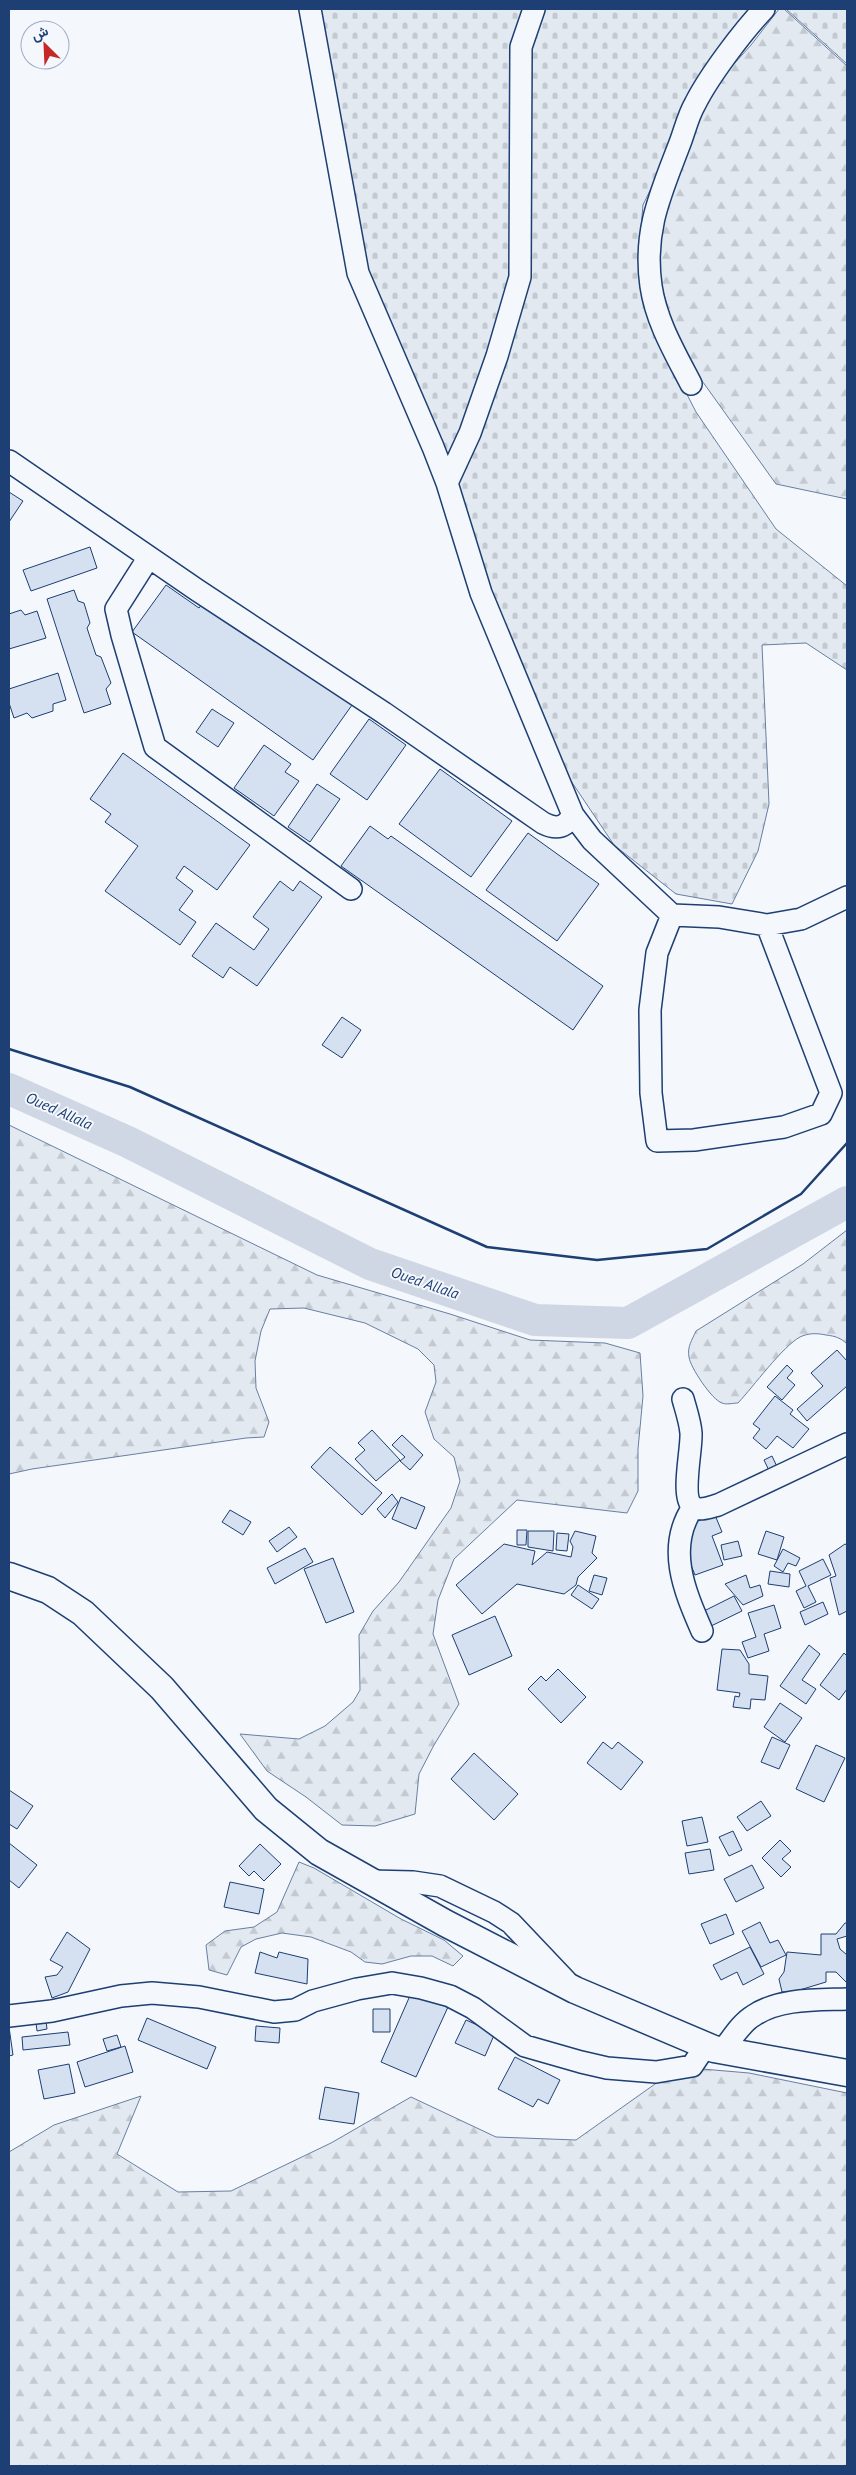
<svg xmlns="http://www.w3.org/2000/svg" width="856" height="2475" font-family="'PT Sans',Vazirmatn,sans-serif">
<defs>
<pattern id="forest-firs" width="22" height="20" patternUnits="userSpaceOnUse" patternTransform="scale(1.25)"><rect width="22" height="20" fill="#e3e9f0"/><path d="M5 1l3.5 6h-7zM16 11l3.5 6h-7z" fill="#c2c9d1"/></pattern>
<pattern id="cemetery-stones" width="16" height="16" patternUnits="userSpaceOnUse" patternTransform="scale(1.25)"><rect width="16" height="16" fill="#e3e9f0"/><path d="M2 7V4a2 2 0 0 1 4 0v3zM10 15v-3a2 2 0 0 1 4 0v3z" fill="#c2c9d1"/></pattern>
</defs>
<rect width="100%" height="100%" fill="#f4f7fb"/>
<path fill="url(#forest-firs)" stroke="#687fa3" d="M779,9h5l63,57v433l-71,-15 -76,-106 -28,-55 -10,-36 -4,-33 3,-38 42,-106 22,-36 26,-29z
M9,1125l308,150 133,39 80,26 75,3 35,10 3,43 -5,53v42l-11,22 -110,-13 -63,59 -16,41 -5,34 26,70 -25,41 -15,29 -4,40 -40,12 -33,-1 -36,-28 -39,-26 -27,-37 59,5 26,-13 28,-24 7,-12 -1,-55 14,-24 26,-29 52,-74 9,-27 -6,-24 -20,-18 -9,-27 11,-30 -2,-17 -16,-16 -53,-26 -61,-15 -34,1 -9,22 -6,30 1,27 13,34 -5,15 -18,1 -214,31 -23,5z
M847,1230v114c-6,-6 -12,-8 -21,-9 -9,-2 -18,-2 -26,2 -17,9 -47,50 -62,66 -4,0 -12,2 -16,0 -10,-3 -32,-36 -33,-46 -2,-10 3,-17 7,-26l107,-67z
M299,1862l15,6 87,51 43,21 19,16 -10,10 -21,-10h-21l-29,8 -17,-2 -14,-10 -40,-15 -29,-4 -26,6 -15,8 -14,28 -18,-5 -3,-25 19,-14 29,-4 23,-15z
M679,2067l70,6 98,20v373h-838v-314l45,-27 87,-29 -24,58 61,38 53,-1 100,-48 80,-46 85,40 80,3z"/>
<path fill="url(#cemetery-stones)" stroke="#687fa3" d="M320,9h431l-69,98 -27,73 -12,25 -4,45 17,84 40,78 80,117 71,57v84l-41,-27 -44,2 7,159 -11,47 -26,53 -56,-10 -62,-49 -45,-67 -80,-187 -121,-321z
M786,9h61v55z"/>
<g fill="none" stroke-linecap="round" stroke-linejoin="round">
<path stroke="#cfd7e4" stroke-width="32" d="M9,1089l119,53 242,122 165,56 93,3 219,-121"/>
</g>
<path fill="#d5e0f0" stroke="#1d3f73" d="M9,492l14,9 -14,21z
M90,547l7,21 -66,23 -8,-21z
M166,585l33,23 5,-7 148,104 -39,55 -181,-128z
M74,590l4,11 6,2 6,20 -3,5 9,27 5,2 10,26 -5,6 5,15 -27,9 -37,-114z
M21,610l4,5 12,-4 9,27 -37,11v-35z
M58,673l8,27 -13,4v7l-21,7 -5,-5 -13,5 -5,-15v-14z
M212,709l22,14 -16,24 -22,-15z
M369,719l37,26 -39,55 -37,-26z
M264,745l27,19 -6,8 14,9 -25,35 -40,-28z
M123,753l127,92 -33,45 -33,-24 -8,12 17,13 -14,19 17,12 -16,23 -75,-54 33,-45 -33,-24 6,-8 -21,-15z
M440,769l72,52 -41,56 -72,-53z
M317,784l23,15 -30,43 -22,-15z
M370,826l18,13 3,-3 212,150 -30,44 -232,-164z
M528,833l71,51 -42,57 -71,-51z
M280,881l13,10 7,-10 22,16 -65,89 -27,-19 -7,11 -31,-22 24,-33 38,27 15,-21 -16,-12z
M342,1017l19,13 -19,28 -20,-13z
M837,1350l10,11v25l-40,35 -10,-12 26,-23 -12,-13z
M787,1365l6,6 -6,7 8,7 -13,15 -15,-13z
M775,1396l18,14 -3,4 19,15 -16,19 -16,-12 -11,13 -13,-11 7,-9 -7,-5z
M372,1430l28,30 -24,21 -21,-22 10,-9 -7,-7z
M402,1435l21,20 -13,15 -10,-9 5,-4 -13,-12z
M330,1447l52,46 -20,22 -51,-48z
M772,1456l8,17 -8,4 -8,-17z
M392,1494l6,8 -13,16 -8,-9z
M401,1497l24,10 -9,22 -24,-10z
M230,1510l21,12 -8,13 -21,-13z
M715,1515l7,17 -10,4 11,29 -28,10 -9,-22 6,-30z
M289,1527l8,10 -20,15 -8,-11z
M517,1530h10l-1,15h-9z
M528,1531h26l-1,20 -25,-4z
M575,1531l21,5 -4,17 5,5 -19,19 -2,8 -12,9 -47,-10 -35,30 -26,-29 48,-41 31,7 -3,14 15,-13 24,5 2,-10 -3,-6z
M766,1531l18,6 -7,23 -19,-6z
M557,1533l12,1 -2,17 -11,-1z
M738,1541l4,15 -18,4 -3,-15z
M845,1544l2,1v66l-8,4 -9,-37 6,-2 -7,-21z
M305,1548l8,14 -38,22 -8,-16z
M783,1549l17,9 -4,8 -8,-3 -5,9 -9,-6z
M333,1558l21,54 -28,11 -22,-54z
M823,1559l8,16 -23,11 8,16 -12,6 -8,-17 10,-5 -7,-15z
M770,1571l20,3 -1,13 -21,-3z
M594,1575l13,3 -5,17 -13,-4z
M746,1575l4,13 10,-3 3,11 -20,9 -18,-21z
M578,1585l21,14 -7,10 -21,-14z
M734,1596l8,15 -33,16 -7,-15z
M823,1602l5,12 -23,11 -5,-13z
M774,1605l7,23 -17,6 5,17 -21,7 -6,-16 14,-5 -8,-24z
M495,1616l17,40 -43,19 -17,-40z
M809,1645l11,9 -18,26 14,9 -10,15 -26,-18z
M722,1649l18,1 9,14v10l19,2 -3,24 -14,-1 -1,10 -17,-2 2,-11 4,1 1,-4 -23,-3z
M844,1653l3,3v33l-8,11 -19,-15z
M558,1669l28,28 -25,26 -33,-34 13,-13 5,5z
M780,1703l22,15 -17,24 -21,-15z
M772,1737l18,8 -11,24 -18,-7z
M603,1742l9,7 6,-7 25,20 -22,28 -34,-27z
M816,1745l29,13 -21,44 -28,-13z
M474,1753l44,41 -24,26 -43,-41z
M9,1790l24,16 -16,23 -8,-5z
M761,1801l10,15 -24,15 -10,-14z
M702,1817l6,25 -21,4 -5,-25z
M733,1831l9,19 -13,6 -10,-19z
M780,1840l11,11 -9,8 9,8 -10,10 -19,-19z
M9,1843l28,22 -18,23 -10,-8z
M260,1844l21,20 -17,17 -10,-10 -5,5 -10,-10z
M710,1849l4,21 -25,4 -4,-21z
M752,1865l12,23 -28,14 -12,-23z
M230,1882l34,7 -5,25 -35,-7z
M726,1914l8,20 -24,10 -9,-20z
M760,1922l10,21 8,-3 8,15 -25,12 -19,-36z
M845,1923h2v13l-10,3 3,10 7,6v28l-11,-11h-10v10l-33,10h-11l-3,-13 5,-7 3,-20 34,3v-21h15z
M67,1932l23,17 -22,43 -16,6 -7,-21 12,-2 6,-8 -13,-7z
M750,1947l14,27 -21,11 -6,-13 -16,8 -8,-15z
M260,1952l17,6 2,-6 29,7 -1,25 -52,-11z
M412,1991l36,16 -32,70 -35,-15z
M373,2009h17v23h-17z
M147,2018l69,29 -9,22 -69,-29z
M466,2020l29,13 -10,23 -30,-13z
M46,2021l1,8 -10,2 -1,-8z
M256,2026l24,2 -1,15 -24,-2z
M9,2027l4,28 -4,1z
M68,2032l2,13 -47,5 -1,-13z
M117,2035l4,12 -14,4 -4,-12z
M125,2046l8,26 -48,15 -8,-25z
M515,2057l45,23 -12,24 -10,-5 -5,8 -35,-18z
M69,2064l6,29 -31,6 -6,-29z
M325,2087l34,6 -5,31 -35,-5z"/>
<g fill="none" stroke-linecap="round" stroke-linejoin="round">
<g stroke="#1d3f73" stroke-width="24">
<path id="minor" d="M310,9l48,264 75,174 14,36 34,110 92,222 19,25 80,75 47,2 48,8 34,-6 46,-22
M691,384c-16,-31 -35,-63 -40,-98 -8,-56 10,-93 29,-143 5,-13 8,-27 15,-39 14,-28 48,-73 69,-95
M9,461l188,129 187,123 159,110c14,7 22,5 30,-8
M447,483l23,-50 27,-77 23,-79 1,-230 13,-38
M149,557l-33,52 6,26 33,112 196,142
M672,915l-15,38 -7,57 1,83 6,48 37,-1 90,-13 37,-13 10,-21 -64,-168
M683,1399c3,11 7,22 8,34 1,16 -10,62 1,73 7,6 18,1 26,-1l129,-61
M693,1507c-27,40 -9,83 9,124
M370,1881l43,1 27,4 54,26 17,11 55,58
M9,2016l43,-5 69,-15 31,-3 47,4 75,15 21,-2 18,-9 44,-12 35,-6 29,5 29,8 23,12 52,38 56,16 26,6 49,4 36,-6 14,-21
M722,2051c9,-11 19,-28 31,-35 26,-18 64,-16 94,-17"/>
</g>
<g stroke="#1d3f73" stroke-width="29">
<path id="major" d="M9,1576l39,14 35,23 79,75 104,121 53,43 126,71 130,67 139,59 133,24"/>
</g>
<use href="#minor" stroke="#f4f7fb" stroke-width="21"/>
<use href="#major" stroke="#f4f7fb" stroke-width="26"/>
<path stroke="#1d3f73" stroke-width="2.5" d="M9,1049l121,38 357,160 110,13 110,-11 94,-55 46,-51"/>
</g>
<g text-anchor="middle" stroke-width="4" stroke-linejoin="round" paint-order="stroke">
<g font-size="15" font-style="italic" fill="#1d3f73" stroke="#f4f7fb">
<text transform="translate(59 1111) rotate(24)" y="5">Oued Allala</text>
<text transform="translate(425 1283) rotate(19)" y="5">Oued Allala</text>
</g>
</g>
<rect width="856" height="2475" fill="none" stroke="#1d3f73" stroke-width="20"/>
<g transform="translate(45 45) rotate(336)"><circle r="24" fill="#f4f7fb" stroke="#9eadc5"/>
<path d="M0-4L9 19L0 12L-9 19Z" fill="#c62828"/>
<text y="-8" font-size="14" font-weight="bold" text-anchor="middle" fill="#1d3f73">ش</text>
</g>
</svg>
